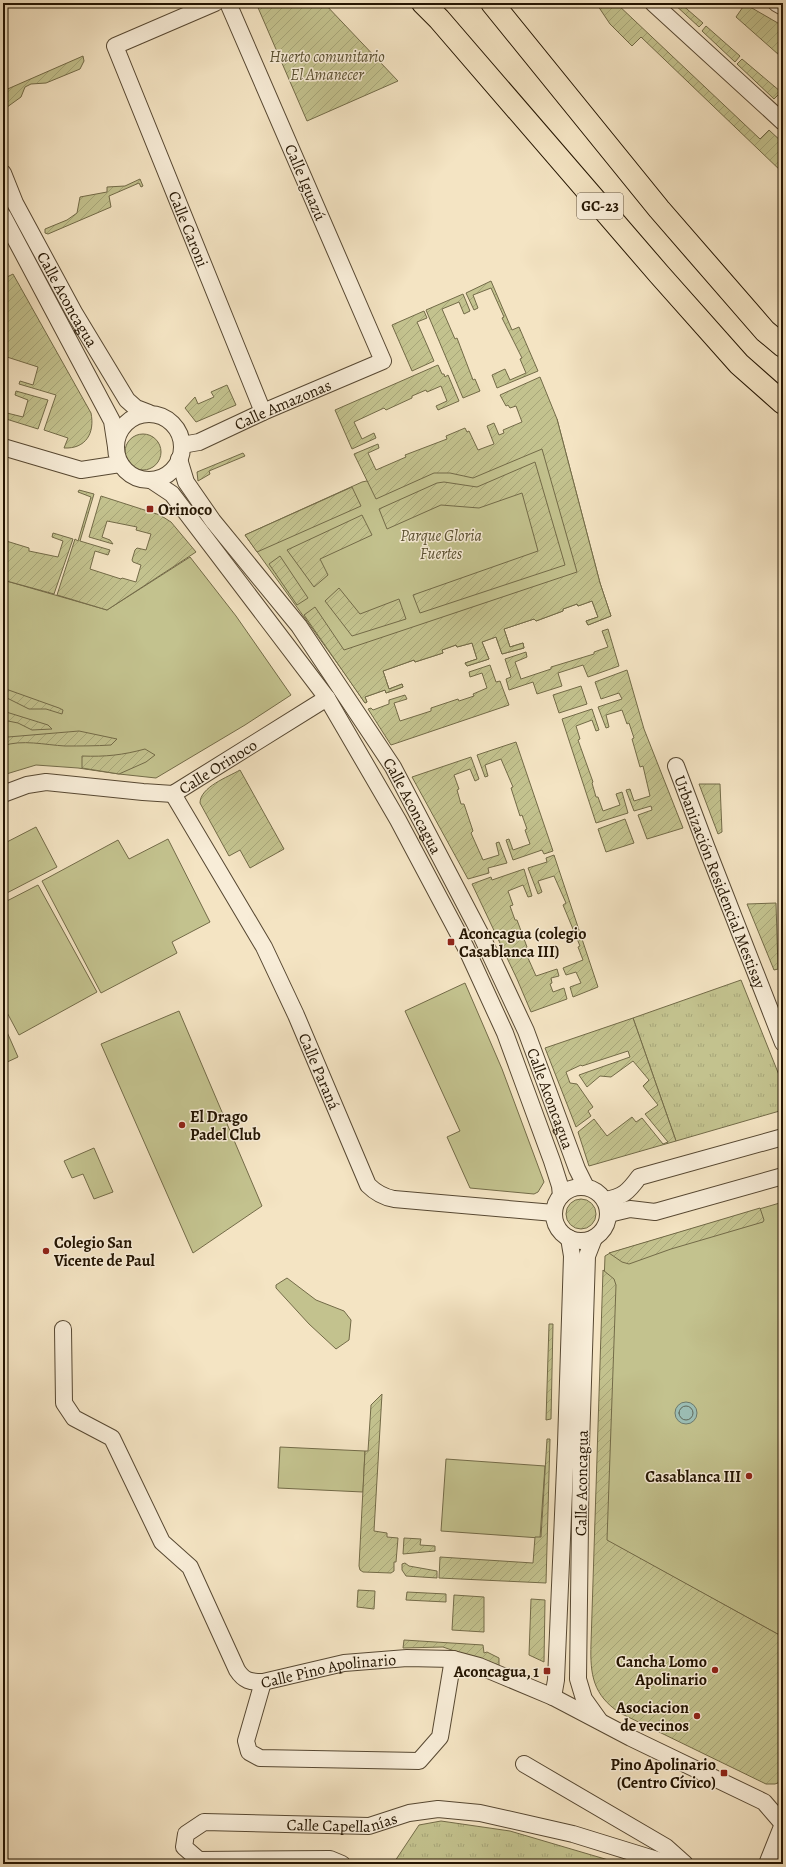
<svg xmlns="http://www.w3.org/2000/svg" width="786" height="1867" font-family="Alegreya,serif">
<defs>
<pattern id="grass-tufts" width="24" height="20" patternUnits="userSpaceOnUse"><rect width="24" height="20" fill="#c3c28e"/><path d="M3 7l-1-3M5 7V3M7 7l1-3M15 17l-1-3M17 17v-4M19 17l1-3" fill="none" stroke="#a7a679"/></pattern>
<pattern id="garden-furrows" width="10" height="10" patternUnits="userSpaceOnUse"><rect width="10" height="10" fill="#c3c28e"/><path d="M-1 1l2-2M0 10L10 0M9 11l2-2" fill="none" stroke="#a7a679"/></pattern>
</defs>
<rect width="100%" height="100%" fill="#f4e4c3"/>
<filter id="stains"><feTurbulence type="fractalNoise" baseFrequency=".005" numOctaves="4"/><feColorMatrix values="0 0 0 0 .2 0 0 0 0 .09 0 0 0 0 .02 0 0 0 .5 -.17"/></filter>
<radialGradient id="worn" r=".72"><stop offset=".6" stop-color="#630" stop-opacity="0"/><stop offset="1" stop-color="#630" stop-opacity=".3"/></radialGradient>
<path fill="url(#grass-tufts)" stroke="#736b48" d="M741,980l42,105v25l-107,31 -43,-123z
M441,1821l69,10 112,33h-229l26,-39z"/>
<path fill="#c3c28e" stroke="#736b48" d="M557,419l43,164 11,33 -23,9 -2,-4 12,-4 -6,-16 -14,5 -1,-2 -14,5v2l-27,10 -2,-2 -30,10 6,18 13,-4 1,5 -22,6 -6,-17 -14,5 7,17 -22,7 -2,-3 12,-4 -5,-16 -15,4 -1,-2 -14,5 1,3 -28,9 -1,-2 -31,11 6,18 13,-5 1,3 -17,6 -1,-3 -20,7 2,5 -2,1 -20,-29 -100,-139 117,-53 106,-23z
M190,557l46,59 55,79 -46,30 -89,53 -37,-4 -41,-6 -42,-3 -33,10v-195l104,30z
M36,827l21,40 -54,28v-51z
M168,839l42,83 -38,20 5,11 -76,40 -59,-112 76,-41 11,19z
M38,885l59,107 -78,43 -16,-30v-102z
M465,983l37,86 42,113 -6,10 -4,2 -64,-6 -23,-51 13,-6 -55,-120z
M179,1011l83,195 -69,47 -92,-209z
M3,1023l15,34 -15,7z
M94,1148l19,44 -19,7 -11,-25 -11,4 -8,-17z
M783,1202v435l-188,-103 10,-278 5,-3z
M287,1278l29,22 28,11 7,9 -2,20 -13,9 -27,-25 -33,-36v-3z
M280,1447l85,4 -2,41 -85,-4z
M446,1459l99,7 -5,72 -99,-7z"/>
<path fill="url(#garden-furrows)" stroke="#736b48" d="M256,3h68l74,78 -91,40z
M596,3h20l144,136 9,-9 14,13v30l-142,-136 -9,9 -22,-22z
M673,3h7l23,20 -4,4z
M745,4l38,22v23l-4,6 -43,-38z
M706,26l34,30 -5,6 -33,-31z
M83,56l1,5 -4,8 -34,14 -15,1 -6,3 -4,10 -18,13v-19z
M742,59l39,33 -7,7 -37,-35z
M140,179l3,7 -2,1 -2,-4 -30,13 2,11 -63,27 -3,-1v-4l22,-9 10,-7 3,-16 27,-5v-5l18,-1z
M13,274l78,139c4,20 -5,36 -27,35l4,-10 -24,-8 12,-35 -37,-11 1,-3 13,4 5,-18 -31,-10 -1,2 -3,-1v-79z
M491,281l21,49 7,-3 19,44 -41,17 -5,-13 13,-6 5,11 16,-7 -6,-14 2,-1 -20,-40 2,-1 -13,-29 -18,7 5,13 -4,2 -8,-17z
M463,294l7,17 -6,3 -5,-12 -17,7 13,30 2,-1 16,42 2,-1 5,12 -17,7 -37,-88z
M424,311l3,7 -10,4 17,39 -22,10 -20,-46z
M438,365l4,9h2l1,3 3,-2 11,26 -21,9 -2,-4 11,-5 -6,-15 -14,6 -1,-2 -14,6v2l-26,12 -2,-2 -30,14 8,17 12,-6 2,5 -24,11 -17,-39z
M540,377l17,42 43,164 11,33 -23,9 -2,-4 12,-4 -6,-16 -14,5 -1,-2 -14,5v2l-27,10 -2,-2 -30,10 6,18 13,-4 1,5 -22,6 -6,-17 -14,5 7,17 -22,7 -2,-3 12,-4 -5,-16 -15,4 -1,-2 -14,5 1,3 -28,9 -1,-2 -31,11 6,18 13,-5 1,3 -17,6 -1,-3 -20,7 2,5 -2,1 -61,-88 11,-8 29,43 233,-78 -35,-123 -69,29 -23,-5h-16l-58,26 -22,-45 24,-10 1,4 -11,5 8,17 30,-13 -1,-2 42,-16 -1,-3 19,-8 2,4 2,-1 9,19 16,-6 -7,-18 7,-3 5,12 5,-2 -1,-3 19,-8 -6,-16 -6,2 -2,-3 -2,1 -6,-11z
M227,385l9,20 -40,17 -11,-14 10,-11 3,7 16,-7 -3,-5z
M16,391l32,9 -10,29 -35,-11v-6l20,5 5,-17 -13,-5z
M125 452a18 18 0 1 1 36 0a18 18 0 1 1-36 0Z
M243,453l2,3 -36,15 1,3 -12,7 -1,-9z
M535,462l30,103 -145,48 -7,-18 125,-44 -16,-58 -43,15 -38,-3 -54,24 -8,-20 58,-26 7,-1 33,5z
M352,487l9,19 -104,46 -12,-17z
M79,490l15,4 -14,47 30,9 -2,5 -13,-4 -5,18 31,10 1,-1 14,4 5,-17 -8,-3 -1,-2 3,-10 2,-2 9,2 5,-16 -15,-4 1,-3 -30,-6 -5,16 8,3 3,4 -24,-7 12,-41 59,19 11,7 25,30 -89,58 -50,-15 18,-56 3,2 13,-44 -13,-5z
M362,515l10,20 -52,24 8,16 -14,12 -27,-37z
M53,533l20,6 -19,55 -51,-14v-40l26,8v3l29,6 5,-16 -11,-4z
M280,556l28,42 -11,7 -28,-41z
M339,588l21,26 39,-15 7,20 -54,17 -27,-35z
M608,629l11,37 -31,11 -5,-12 -25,8 4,13 -25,8 -4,-12 -24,8 -3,-11 5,-2 -6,-18 21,-7 1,5 -12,5 6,17 30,-10v-2l43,-13v-2l14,-5 -6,-16z
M490,665l6,17 4,-1 9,24 -118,40 -23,-36 3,-1 2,2 16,-6v-4l16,-5 2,4 -13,4 6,18 31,-10v-3l27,-9 1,2 15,-5 -1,-2 14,-6 -5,-15 -12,4 -1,-5z
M627,670l17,59 39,99 -36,11 -9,-24 14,-5 -1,-4 -17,5 -8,-21 4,-1 4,12 16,-5 -7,-30 -3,1 -8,-28 2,-1 -5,-15 -2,1 -5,-14 -16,5 3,12 -3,1 -8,-21 24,-8 -3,-6 -18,6 -6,-17z
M581,686l6,18 -28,9 -6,-18z
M3,688l56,20 4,2 -1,4 -16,-5h-17l-26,-13z
M592,709l7,21 -3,1 -4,-11 -16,6 4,13 -2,1 15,42 -1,1 4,14h2l5,14 17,-6 -4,-11 6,-2 6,21 -32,10 -34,-104z
M3,711l45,14 4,4 -20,1 -14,-7 -15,-3z
M79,731l38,8 -6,6c-15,1 -31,1 -46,1 -19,-1 -44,-7 -62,0v-7l5,-2z
M516,742l37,109 -9,3 -2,-4 -29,10 -7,-20 3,-1 4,11 17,-6 -5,-14 2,-1 -5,-14 -2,1 -9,-28 2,-1 -12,-28 -16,6 3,11 -3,1 -8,-22z
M145,749l10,6 -9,7 -27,12 -37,-6v-12c23,1 41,-1 63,-7z
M471,757l8,22 -4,2 -5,-12 -16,6 5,14 -2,1 4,14h3l9,27 -2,2 12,27 16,-5 -3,-12 3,-1 8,21 -19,5 1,5 -21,6 -56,-102z
M240,770l44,79 -34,19 -10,-18 -11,6 -29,-53c0,-16 28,-26 40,-33z
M699,784h21l2,48 -4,2z
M625,819l9,24 -28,9 -8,-23z
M554,855l44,132 -25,10 -3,-10 11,-4 -5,-11 -10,3 -3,-7 20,-8 -5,-13 2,-1 -17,-41 3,-2 -12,-27 -16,5 4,11 -4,2 -10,-26 19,-6 -1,-4z
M524,869l8,27 -4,1 -5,-12 -15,6 5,14 -3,1 5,14h2l10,27 -3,2 12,27 21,-7 2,7 -8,2 1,5 -2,1 3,8 11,-4 3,11 -36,13 -14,-33 -45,-95 19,-7 1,3z
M776,903l2,66 -4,1 -27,-66z
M633,1018l43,123 -87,25 -11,-34 16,-13 13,17 25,-19 4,5 6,-4 21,26 5,-2 -23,-28 13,-9 -15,-19 6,-6 -16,-19 -22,16 -11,-1 -13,11 -8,-12 51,-18 -2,-6 -46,15 -1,-1 -15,7 4,11 7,1 16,23 -5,4 3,5 -15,11 -31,-79z
M566 1214a15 15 0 1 1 30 0a15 15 0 1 1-30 0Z
M760,1208l4,12 -1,2 -92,27 -42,15 -7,-2 -13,-9z
M603,1270l11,9 2,6 -9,255 176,97v144l-8,3h-9l-146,-71c-27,-18 -30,-38 -29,-69z
M549,1324h4l-2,95 -5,1z
M382,1394l-8,137 13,2v4l11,1 -2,24h-2v9l-3,2 -28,-1 -3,-2 -1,-4 6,-115h3l3,-46z
M547,1439h3l-4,144 -107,-5 1,-21 93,6 2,-26h6z
M404,1538l17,1 -1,6 15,1v5l-32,3z
M405,1563l4,3 28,5v7l-31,-2 -4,-6v-6z
M358,1590l17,1 -1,18 -17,-2z
M407,1592l39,2v8l-40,-2z
M454,1595l30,2v35l-32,-2z
M531,1599l14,1 -1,62 -15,-7z
M404,1640l79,5 1,8 3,-1 12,6v10l-16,-7 -40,-14 -40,1z"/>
<path fill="#9cbeb5" stroke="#6c7a6d" d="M675 1413a11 11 0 1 1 22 0a11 11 0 1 1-22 0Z"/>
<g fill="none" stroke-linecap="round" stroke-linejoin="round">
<path stroke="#60695b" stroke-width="1" d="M679 1413a7 7 0 1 1 14 0a7 7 0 1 1-14 0Z"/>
<g stroke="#574832" stroke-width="18">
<g id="street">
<path id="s1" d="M215,3l-100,43 148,366"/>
<path d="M653,3l130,119"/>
<path d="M776,3l7,4"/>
<path id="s2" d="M3,173l12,30 60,111 52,86 9,8 13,5"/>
<path d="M3,216l109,205 4,26"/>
<circle cx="149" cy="447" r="33"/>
<path id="s3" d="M182,445l17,-3 64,-30 120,-51 -155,-358"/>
<path d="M3,447l78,23 39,-6"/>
<path id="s4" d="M179,459l7,23 27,39 86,105 94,141 89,170 44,94 51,138 9,18"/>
<path d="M151,480l21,14 155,204 71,122 68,128 39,85 47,128 8,25 1,10"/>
<path id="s5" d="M676,766l30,80 77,197"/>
<path id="s6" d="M3,794l24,-9 19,-3 97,10 30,2 154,-96"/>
<path id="s7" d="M173,794l91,153 32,68 72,170c8,8 15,12 26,14l160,14"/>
<circle cx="581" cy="1214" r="27"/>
<path d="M605,1200c18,-3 23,-8 34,-23l144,-40"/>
<path d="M609,1214l21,-5 25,3 128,-36"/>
<path d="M594,1238l-7,18 -6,189 -3,234 6,20 15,21"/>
<path id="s8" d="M63,1329l1,74 10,15 38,20 50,104 28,25 47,103c7,11 13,12 26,12l81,-19 63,-5 46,1 26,7 74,31 78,41 133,64 19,22"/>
<path d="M263,1682l-17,59 3,11 11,6 159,3 21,-24 13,-78"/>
<path d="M553,1697l3,-17 10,-236 6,-188 -3,-18"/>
<path d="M524,1764l142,83 19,17"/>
<path id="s9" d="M342,1864l-12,-5 -131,1 -15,-13 2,-13 18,-12 165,4 40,-13 29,-4 42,4 93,21 97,30"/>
<path d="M767,1864l16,-40"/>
</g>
</g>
<g stroke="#231401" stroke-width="24">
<path id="highway" d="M423,3l16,16 220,255 80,90 44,39
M492,3l167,206 106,122 18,15"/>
</g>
<use href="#street" stroke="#f8edd8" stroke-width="16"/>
<use href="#highway" stroke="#f4e4c3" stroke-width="22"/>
</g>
<g fill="#8f2418" stroke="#f8edd8" stroke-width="1.5">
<rect x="146" y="505" width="8" height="8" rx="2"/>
<rect x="447" y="938" width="8" height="8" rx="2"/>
<circle cx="182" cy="1125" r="4"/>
<circle cx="46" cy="1251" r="4"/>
<circle cx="749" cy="1476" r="4"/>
<circle cx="715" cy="1670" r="4"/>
<rect x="543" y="1667" width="8" height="8" rx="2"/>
<circle cx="697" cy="1716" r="4"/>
<rect x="720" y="1769" width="8" height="8" rx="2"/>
</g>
<g text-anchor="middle" stroke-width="3" stroke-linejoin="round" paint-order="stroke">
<rect fill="#f8edd8" stroke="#635542" stroke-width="1" x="577" y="193" width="46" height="26" rx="3"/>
<g font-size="15" font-weight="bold" fill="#231401">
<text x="600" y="211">GC-23</text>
</g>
<g font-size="16" font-style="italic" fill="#5b5132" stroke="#f8edd8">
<text x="327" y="62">Huerto comunitario<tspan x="327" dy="18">El Amanecer</tspan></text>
<text x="441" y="541">Parque Gloria<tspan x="441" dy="18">Fuertes</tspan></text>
</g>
<g font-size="16" fill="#231401" stroke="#f8edd8">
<text transform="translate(306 182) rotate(67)" y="6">Calle Iguazú</text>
<text dy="6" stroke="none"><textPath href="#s1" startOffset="306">Calle Caroni</textPath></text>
<text dy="6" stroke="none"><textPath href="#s2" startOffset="142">Calle Aconcagua</textPath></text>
<text dy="6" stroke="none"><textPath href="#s3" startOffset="109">Calle Amazonas</textPath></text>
<text dy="6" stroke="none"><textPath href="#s6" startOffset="225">Calle Orinoco</textPath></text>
<text dy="6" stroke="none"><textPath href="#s4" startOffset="420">Calle Aconcagua</textPath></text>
<text dy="6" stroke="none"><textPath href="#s5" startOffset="124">Urbanización Residencial Mestisay</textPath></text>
<text dy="6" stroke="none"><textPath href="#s7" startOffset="314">Calle Paraná</textPath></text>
<text dy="6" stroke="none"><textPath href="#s4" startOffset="744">Calle Aconcagua</textPath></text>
<text transform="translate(581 1483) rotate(-89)" y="6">Calle Aconcagua</text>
<text dy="6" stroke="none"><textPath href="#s8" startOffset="498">Calle Pino Apolinario</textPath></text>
<text dy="6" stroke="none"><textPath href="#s9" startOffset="337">Calle Capellanías</textPath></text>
</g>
<g font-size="16" font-weight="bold" fill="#231401" stroke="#f8edd8" text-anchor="end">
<text x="158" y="515" text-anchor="start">Orinoco</text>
<text x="459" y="939" text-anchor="start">Aconcagua (colegio<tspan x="459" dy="18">Casablanca III)</tspan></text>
<text x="190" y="1122" text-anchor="start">El Drago<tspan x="190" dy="18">Padel Club</tspan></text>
<text x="54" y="1248" text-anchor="start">Colegio San<tspan x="54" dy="18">Vicente de Paul</tspan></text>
<text x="741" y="1482">Casablanca III</text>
<text x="707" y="1667">Cancha Lomo<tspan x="707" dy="18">Apolinario</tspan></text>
<text x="539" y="1677">Aconcagua, 1</text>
<text x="689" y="1713">Asociacion<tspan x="689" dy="18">de vecinos</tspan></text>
<text x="716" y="1770">Pino Apolinario<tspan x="716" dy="18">(Centro Cívico)</tspan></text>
</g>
</g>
<rect width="786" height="1867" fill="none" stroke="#f4e4c3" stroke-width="16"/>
<rect x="4" y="4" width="778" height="1859" fill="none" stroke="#231401" stroke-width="2"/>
<rect x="8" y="8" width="770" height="1851" fill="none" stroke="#231401"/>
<rect width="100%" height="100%" filter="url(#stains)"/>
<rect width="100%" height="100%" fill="url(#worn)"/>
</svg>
